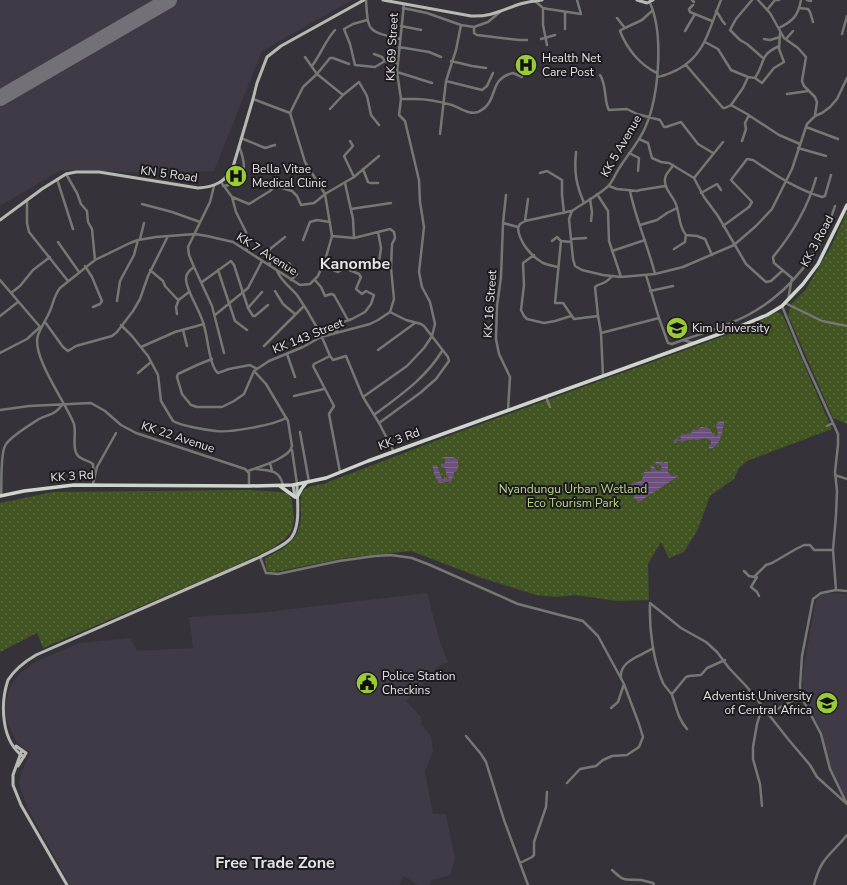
<svg xmlns="http://www.w3.org/2000/svg" width="847" height="885" font-family="'Nunito Sans',sans-serif">
<defs>
<pattern id="park-dots" width="8" height="8" patternUnits="userSpaceOnUse"><rect width="8" height="8" fill="#415421"/><path d="M2 2h.1M6 6h.1" fill="none" stroke="#5c6c41" stroke-width="1.8" stroke-linecap="round"/></pattern>
<pattern id="water-rules" width="6" height="5" patternUnits="userSpaceOnUse"><rect width="6" height="5" fill="#6d5080"/><path d="M0 2.5h6" fill="none" stroke="#826992"/></pattern>
</defs>
<rect width="100%" height="100%" fill="#36323a"/>
<path fill="#403946" d="M0,0h352l-90,51 -48,120 -61,2 -92,-3 -61,36z
M427,593l13,49 8,20 -10,5 -32,34 15,16 1,8 9,11 2,15 -8,20 8,43h13l9,45 -5,16 -18,5 -3,5h-11l-14,-9 -5,9h-329l-42,-76 -9,-25 2,-11 10,-21 -8,-4 -6,-5 -10,-21 -2,-10 1,-11 4,-14 9,-13 18,-13 43,-18 51,-5 6,13 56,-3 -4,-31 69,-4z
M827,593l20,1v206l-17,-33 -10,-38 -16,-34 -2,-18 13,-72 2,-7 6,-4z"/>
<path fill="url(#park-dots)" d="M847,211v213l-14,-6 -45,-103 4,-12 14,-14 27,-46z
M777,312l3,1 3,3 49,113 -85,32 -8,7 -5,11 -24,17 -12,33 -14,23 -15,6 -8,-16 -13,22 1,36 -32,1 -41,-6 -19,2 -21,-2 -57,-18 -68,-26 -66,7 -75,15 -4,-5 -1,-10c23,-11 37,-20 36,-48 0,-7 -2,-13 2,-19 5,-5 14,-6 20,-7l128,-49 273,-99 24,-9z
M250,490l31,2 7,2 4,6 2,20 -2,10 -7,9 -14,10 -52,24 -176,75 -6,-15 -37,19v-149l53,-11z"/>
<path fill="url(#water-rules)" d="M721,421h3v3c-3,10 -3,22 -14,25l-2,-3 3,-2v-3c-4,-4 -9,-3 -13,-1 -7,-2 -13,2 -21,1l-1,2 -3,-1 3,-4 3,2 2,-2 -2,-2 5,-2 7,-1 2,-4 4,1 4,-3 7,1 8,9c4,-5 0,-8 0,-13z
M443,457h11l4,3v9l-2,3h-2v3l-3,6 -12,2c-4,-4 -5,-12 -7,-18h5l5,14h2v-2l3,2 2,-1 -3,-3v-7l-5,-1v-4l3,1 2,-3z
M657,461l6,2 3,-2 2,1v10l4,4 6,-1 -1,2 -38,25 -4,-3 -1,-3 2,-3 4,1 1,-2 -2,-1v-4h-2l-4,5h-6v-6l15,-6 2,-8 7,-1v-5l2,-1 3,5 4,1 2,-4 -3,-3 -3,1 -1,-2z"/>
<g fill="none" stroke-linecap="round" stroke-linejoin="round">
<path stroke="#747077" stroke-width="16" d="M0,98l169,-98"/>
<path stroke="#767874" stroke-width="2.5" d="M366,0c2,33 2,31 34,39
M692,0l2,2
M752,0l-16,19 -6,11 10,10 7,4 16,14
M758,0l12,13 14,25 14,10 8,9 -4,24 2,5 11,11 2,5 -2,13
M807,0l4,1
M535,1l8,7 5,1 33,5 -4,-14
M650,3c14,31 9,94 -5,125 -6,14 -17,26 -25,39 -4,5 -6,13 -11,18 -5,7 -29,20 -37,26l-3,8 4,40 2,7 7,4 21,5 18,2 34,-3 28,-7 51,-22 22,-19 16,-17 20,-40 15,-45 8,-8 7,-3 8,-6 7,-8 10,-21
M693,5l-4,4 1,3 22,9
M403,8l24,5 34,12 13,2v6l3,2 42,5h8
M543,8v17l4,20
M799,8l9,1 2,3 3,10
M767,10l8,-10h4
M716,11c4,4 5,10 9,13
M565,13v16
M617,18l8,10 17,-8 11,-10
M367,20l-14,4 -9,5 6,15 5,21 20,2 10,-6 12,2
M401,26l20,4
M474,27l14,-5 12,-10
M625,28l-4,2 -1,1c7,18 20,34 37,42
M779,28c14,-7 19,-12 22,-28
M685,31l10,-17
M842,34l5,-18
M541,39l14,-4
M764,39l6,1 10,-3
M786,39l7,-8
M705,42l13,7 13,21 17,7 7,1 7,5 12,-15 10,-6 -5,-13 1,-16
M399,47l30,5 12,5
M374,54l8,3 3,4
M305,57l12,17 26,21
M451,61l21,5 14,2
M686,65l37,43h2l6,-3 16,9 32,21 21,9
M312,66c9,-12 13,-25 23,-36
M397,72l35,11
M600,75c7,10 4,28 9,35l18,-1 10,5 23,6 4,7h2l15,-5 17,22 15,9
M657,77c8,-1 13,-4 20,-7 29,-15 32,-42 44,-70
M755,78c11,-16 3,-22 24,-32
M446,81l36,9 5,-4 6,-13
M787,94l21,-3
M401,99c5,0 10,0 15,0 11,0 25,3 36,6 8,3 17,10 26,7 22,-10 9,-33 35,-39l9,4
M731,105l12,-17 5,-11
M330,109l13,-14 16,-13 8,14 4,19 8,10
M290,113l13,-26 14,-13 13,-16h3l16,6
M806,127l32,12
M440,134l6,-53 10,-31 5,-25
M241,138l24,10 10,-3
M639,139l9,4 4,15 9,4 8,1 25,15 29,-36
M350,141l3,5 -9,10 10,21
M742,141l4,-12 -1,-6 4,-8
M798,148l28,8
M576,152c-2,21 0,32 8,51
M629,153l10,5 -1,13
M673,165c-2,5 -8,9 -8,14 -1,9 6,15 10,23 5,10 3,24 11,33l11,1 8,3 7,16
M363,169l5,13 2,1h8
M540,173l7,-2 15,9v15l2,18
M66,174l11,19 4,11 6,7 1,11 4,7 3,31
M694,178l10,19 14,19 28,48 20,18 5,-1 11,-10
M57,179l16,50
M221,182l11,15 4,15 10,20 1,19
M345,183l8,36 1,19
M214,186l-4,16 -22,45 1,8 5,12c-4,3 -8,6 -8,12 0,12 15,32 18,47 4,11 5,40 14,47l11,-4 21,-4 7,4
M223,186c26,-3 23,-22 16,-40
M609,186l8,3 20,2 3,-1 25,-4
M630,191c6,29 18,55 25,83
M701,193l16,-9 4,6
M597,194l11,17 1,30 12,36
M506,195l-3,28 -2,54 -4,29 -1,33 3,15 11,23 -2,33
M232,197l17,7 21,-13 5,-5 17,5 5,5 4,9 13,-2 4,-3 7,-6 29,-17 25,-21
M590,199l2,13 -1,9
M27,200v23l2,9 39,49
M142,204l30,8 28,10
M351,209l40,-6
M525,221l3,-22
M503,223l15,4
M640,225l17,-5 10,-7 10,-5
M723,226l26,-19 3,-5 -21,-22 16,-21 6,1c22,15 43,29 69,37l3,-1 6,-21
M378,232l3,16 -2,14
M332,236l22,2 36,-9 4,3 1,6 -3,6 -1,24 3,31 -4,13
M140,239l4,-16
M571,239l15,-1
M303,240l7,-18 7,-2 13,2
M552,241l5,-4 4,4 10,1
M561,241l-6,62h8l11,16 24,-3 -3,-29c5,-5 9,-1 16,-10
M58,242l21,30
M674,249l11,-7 1,-7
M612,251l33,-11
M534,255l-11,8 1,22 -3,25 3,6 3,3 17,4 11,-2 16,-5
M289,263l8,11 -6,6
M270,265l-2,-12 2,-4 15,-12
M323,265l15,7 7,-4 14,6 2,3 -5,12 6,5 4,-3 8,4 -3,9 -6,8 -13,7 -12,4 -2,6 -5,5
M85,266l7,11 10,24 -2,3 -7,3
M194,267l18,39 12,47
M558,267c-5,-1 -10,-2 -15,-4 -12,-7 -24,-21 -25,-35l2,-4 5,-3 46,-10
M150,270l13,11 2,5 12,13h3l9,-7
M218,270l17,51 12,9
M277,271c5,11 13,16 20,24 13,19 25,40 33,61l-16,8 -1,2 21,40 -5,8 11,58
M0,280l41,48
M315,280l6,7 4,9 6,-2 3,1 14,25
M202,282l29,-21 3,4 14,43 5,8h2l13,-11
M275,291l8,13 12,10
M650,291l23,-5
M11,293l9,-7 13,-16 17,-13
M788,300l4,-22 -18,-15 -1,-6c19,-23 35,-50 43,-79
M117,301l3,-20 14,-26 4,-15
M785,303l37,18 25,5
M782,306l21,51 35,77v11l-3,27 2,19 -1,24 -3,35 3,40
M248,308l14,-16
M177,314l-1,-7 3,-8
M215,315l33,-27 14,-27
M0,316l18,-14
M598,316l3,17 2,43
M659,318l9,25 4,1 11,-4 10,3
M45,322l18,25 5,4 8,-5 36,-10 5,-4 16,-21 7,-12 8,-23 20,-40
M121,325l11,11 16,20 10,19 3,26 12,20c9,5 33,9 43,10 13,2 58,-6 70,-13
M183,330l4,16
M601,333l58,-15 -13,-43
M683,340c21,-7 44,-14 65,-25 43,-23 73,-63 87,-109
M264,346l40,-40
M141,347l34,-15 29,-8
M378,350l37,-27
M0,353l27,-14 13,-12
M287,354l8,23
M330,356l3,4 13,-4 17,41 16,26 15,29
M212,359l-15,6 -19,9 -1,3 5,17 9,11 6,2h25l12,-6 10,-7 10,-23 15,-10 34,-14 18,-10 49,-13 8,-4 12,-8
M138,373l13,-11
M294,396l30,-7
M363,397l44,-31 17,-18 8,-12 3,-12 -5,-22 -8,-15 -3,-15 5,-45 -4,-25 -1,-22 -14,-59 -6,-6 2,-16 -4,-27 7,-68
M546,397l4,10
M0,410l29,-4 62,-3 14,8 16,14 15,8 109,36 4,4v13
M374,415c25,-19 52,-37 68,-64
M379,423l41,-30 16,-14 13,-18 -1,-4 -24,-31 -3,-2 -15,-4 -16,-8
M827,426l6,-3
M300,432l9,50
M292,450l5,34
M270,463l2,8
M256,469c14,2 23,0 27,16
M248,471c11,-4 42,-13 44,-25l-4,-25 -22,-37 -12,-13
M835,475l12,4
M94,476l-1,-12c-3,-3 -8,-3 -12,-6 -11,-6 -4,-24 -7,-34 -8,-21 -43,-68 -36,-89 3,-8 8,-15 11,-22 4,-8 5,-18 11,-25l35,-28 35,-17 8,-3 18,-3 39,-3 12,2 26,6 67,43 10,-1 8,-8 8,-19 6,-21 -7,-42 -20,-32 -15,-49 -37,-14
M93,484l4,-17 19,-34
M1,496c1,-12 -1,-40 4,-50 3,-8 26,-22 34,-27 10,-5 16,-4 23,-14
M260,557l6,16 12,1 61,-13 36,-5 16,-1 21,3 18,7 88,39 65,17 15,15 26,48 -6,18 -7,6
M744,571l5,5 5,1 12,-12 6,-2 24,-14 8,-4h6l4,5h19
M757,577l-6,10 6,5 2,4
M650,603l31,25 25,14 11,10 12,16 18,19 41,52 22,26 7,12 30,27
M650,604c-1,24 3,56 13,79 2,4 7,8 9,12 5,13 5,22 15,34
M621,678c-2,-18 21,-22 32,-30
M672,694l14,-17 3,-1 12,-1 6,-7 18,-8
M768,714l33,-18
M466,736l15,18 5,8 18,58 24,65
M567,783l13,-14 16,-3 7,-6 9,-4 15,-1 12,-8 4,-10 -4,-13 -15,-40
M846,802l-16,-33 -9,-35 -20,-38 -1,-10 2,-30 11,-57 8,-6 15,-3 11,1
M762,806l-2,-22 -7,-25v-12l4,-23 5,-16
M520,863l12,-6 2,-2v-13l12,-35 1,-15
M612,870c14,13 12,9 29,10 4,1 8,2 12,3l1,2
M814,885c7,-28 16,-29 33,-50"/>
<path stroke="#b7bab2" stroke-width="3" d="M383,0l88,16c20,1 31,-6 49,-12 7,-2 14,-3 22,-4
M637,0l10,3 6,-3
M0,220l42,-31 24,-15 10,-2h23l99,16c16,-1 28,-6 35,-21l20,-68 4,-16 10,-26 14,-11 83,-46
M293,485l2,12
M16,746l10,7 -8,13
M22,750l-9,25v10l8,20 46,80
M24,757c-23,-15 -24,-53 -16,-77 7,-11 16,-18 28,-25l224,-98c9,-5 20,-9 28,-16 14,-11 9,-40 9,-57"/>
<path stroke="#d0d5cb" stroke-width="3.5" d="M280,486l15,11
M0,496l24,-5 50,-6 175,1 44,-1 33,-7 42,-17 368,-133 31,-13 15,-9 21,-22 15,-20 29,-59
M297,497l5,-9 5,-6"/>
</g>
<defs>
<g id="hospital-disc" transform="scale(1.15)"><circle r="9.5" fill="#98cb37" stroke="#1d1b1e"/><path d="M-5-5h3v3.5h4V-5h3V5h-3V1.5h-4V5h-3Z" fill="#111"/></g>
<g id="school-disc" transform="scale(1.15)"><circle r="9.5" fill="#98cb37" stroke="#1d1b1e"/><path d="M0-5L7-2L0 1L-7-2ZM-4 1L0 2.5L4 1V4Q0 6-4 4Z" fill="#111"/></g>
<g id="civic-disc" transform="scale(1.15)"><circle r="9.5" fill="#98cb37" stroke="#1d1b1e"/><path d="M-.6-6.5H3V-4.5H.6V-3L4-1V1h2V6H-6V1h2V-1L-.6-3ZM-1.2 2.5V6h2.4V2.5Z" fill="#111"/></g>
<g id="university-disc" transform="scale(1.15)"><circle r="9.5" fill="#98cb37" stroke="#1d1b1e"/><path d="M0-5L7-2L0 1L-7-2ZM-4 1L0 2.5L4 1V4Q0 6-4 4Z" fill="#111"/></g>
</defs>
<g fill-rule="evenodd">
<use href="#hospital-disc" x="526" y="65"/>
<use href="#hospital-disc" x="236" y="176"/>
<use href="#school-disc" x="677" y="328"/>
<use href="#civic-disc" x="367" y="683"/>
<use href="#university-disc" x="827" y="703"/>
</g>
<g text-anchor="middle" stroke-width="4" stroke-linejoin="round" paint-order="stroke">
<g font-size="12" fill="#e6e3e8" stroke="#1d1b1e">
<text transform="translate(392 47) rotate(-87)" y="4">KK 69 Street</text>
<text transform="translate(621 146) rotate(-60)" y="4">KK 5 Avenue</text>
<text transform="translate(169 174) rotate(8)" y="4">KN 5 Road</text>
<text transform="translate(817 241) rotate(-62)" y="4">KK 3 Road</text>
<text transform="translate(267 254) rotate(32)" y="4">KK 7 Avenue</text>
<text transform="translate(490 304) rotate(-86)" y="4">KK 16 Street</text>
<text transform="translate(308 336) rotate(-22)" y="4">KK 143 Street</text>
<text transform="translate(178 437) rotate(18)" y="4">KK 22 Avenue</text>
<text transform="translate(399 439) rotate(-20)" y="4">KK 3 Rd</text>
<text transform="translate(72 476) rotate(-4)" y="4">KK 3 Rd</text>
</g>
<g font-size="12" fill="#e6e3e8" stroke="#1d1b1e" text-anchor="start">
<text x="542" y="62">Health Net<tspan x="542" dy="14">Care Post</tspan></text>
<text x="252" y="173">Bella Vitae<tspan x="252" dy="14">Medical Clinic</tspan></text>
<text x="692" y="332">Kim University</text>
<text x="382" y="680">Police Station<tspan x="382" dy="14">Checkins</tspan></text>
<text x="812" y="700" text-anchor="end">Adventist University<tspan x="812" dy="14">of Central Africa</tspan></text>
</g>
<g font-size="12" fill="#b7d987" stroke="#1d1b1e">
<text x="573" y="493">Nyandungu Urban Wetland<tspan x="573" dy="14">Eco Tourism Park</tspan></text>
</g>
<g font-size="16" font-weight="bold" fill="#e6e3e8" stroke="#1d1b1e">
<text x="355" y="269">Kanombe</text>
<text x="275" y="868">Free Trade Zone</text>
</g>
</g>
</svg>
